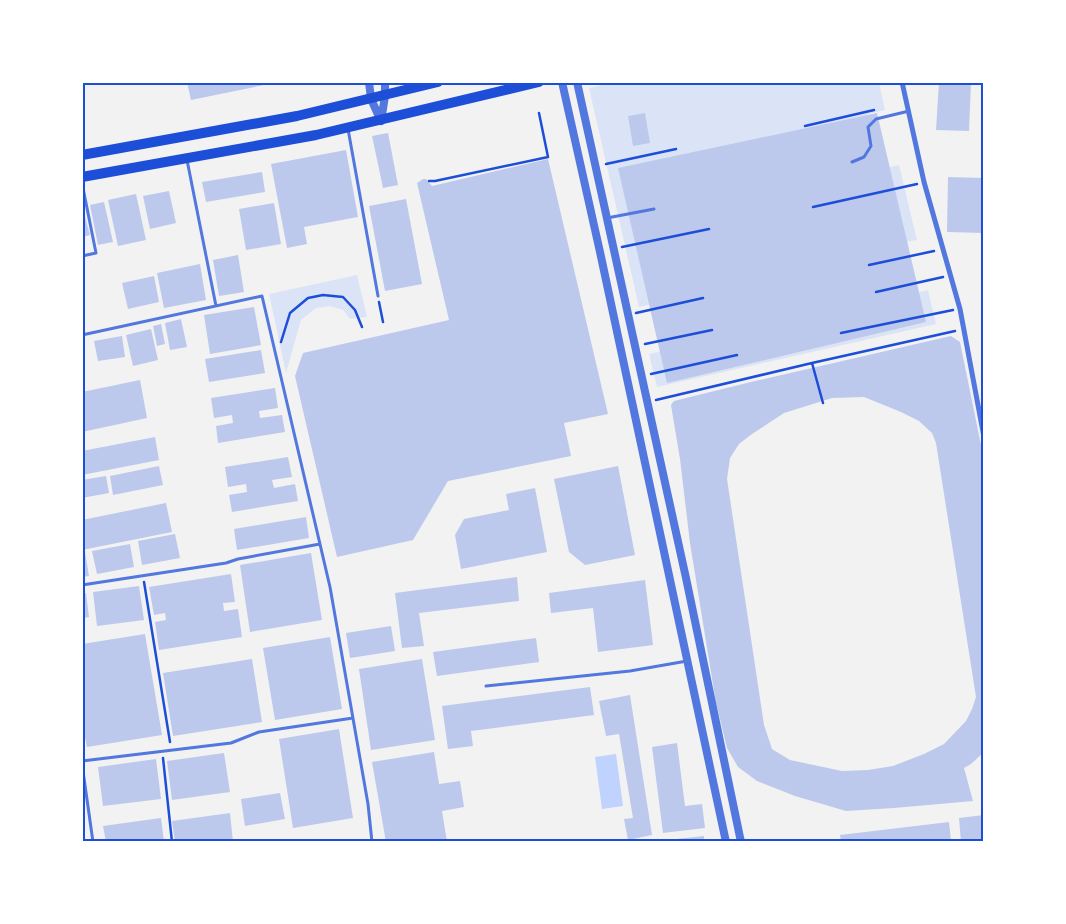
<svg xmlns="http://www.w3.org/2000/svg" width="1066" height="924" font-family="'Nunito Sans',sans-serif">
<rect width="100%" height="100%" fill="#f2f2f2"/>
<path fill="#dbe4f7" d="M615,82l264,1 6,27 -17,4 -7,13 11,44 27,-6 18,75 -56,10 13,53 54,-13 8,34 -279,63 -8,-33 67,-15 -10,-48 -67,16 -50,-219z
M357,275l10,42 -17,2 -7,-9 -13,-4 -14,2 -15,12 -15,53 -17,-79z"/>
<path fill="#bfd3fe" d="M616,754l7,52 -21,3 -7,-52z"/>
<path fill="#bdc9ec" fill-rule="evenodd" d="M187,82h87v1l-83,17z
M939,82h32l-2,49 -33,-1z
M645,113l5,30 -17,3 -5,-30z
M877,113l49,209 -259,61 -49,-215z
M388,133l10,52 -15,3 -11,-52z
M346,150l12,67 -54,10 3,17 -20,4 -16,-84z
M548,159l60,255 -44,9 7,33 -123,25 -35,59 -76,17 -42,-181 8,-23 146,-33 -32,-137 6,-4h3l6,7z
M262,172l3,20 -59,10 -4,-20z
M948,177l36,1v55l-37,-1z
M169,191l7,32 -26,6 -7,-33z
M136,194l10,46 -28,6 -10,-46z
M406,199l16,85 -37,7 -16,-85z
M104,202l9,40 -15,3 -8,-40z
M274,203l7,41 -35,6 -7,-41z
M82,206l8,29 -8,2z
M238,255l6,37 -25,4 -6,-36z
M200,264l6,36 -42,8 -7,-35z
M154,276l5,26 -31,7 -6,-26z
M254,307l7,38 -51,9 -6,-39z
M181,319l6,28 -17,3 -5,-27z
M161,324l4,20 -8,2 -4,-20z
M151,329l7,31 -25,6 -7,-31z
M122,336l3,21 -27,4 -4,-20z
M951,336l9,6 24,118v292l-13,12 -7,4 9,33 -79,7 -48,3 -51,-15 -38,-15 -19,-14 -11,-19 -11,-45 -7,-43 -19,-117 -10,-84 -9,-54 3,-4 81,-20zM864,397l37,15 18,9 13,12 4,10 40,254 -4,12 -6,12 -22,23 -20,10 -31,12 -25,4 -26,1 -52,-11 -18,-11 -8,-24 -37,-246 3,-21 9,-14 13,-10 32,-21 48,-15z
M261,350l4,23 -56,9 -4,-23z
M140,380l7,38 -65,14v-40z
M275,388l3,20 -19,3 1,7 22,-3 3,17 -67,11 -2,-17 17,-3 -1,-8 -18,3 -3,-20z
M155,437l4,23 -77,15v-24z
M288,457l4,20 -20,3 2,8 21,-4 3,17 -66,11 -3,-17 18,-3 -1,-8 -18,3 -3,-20z
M159,466l4,19 -50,10 -3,-19z
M618,466l17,89 -50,10 -16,-13 -15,-73z
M106,476l3,17 -27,5v-18z
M535,488l12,64 -86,17 -6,-34 9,-16 45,-9 -3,-16z
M166,503l6,29 -90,18v-30z
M306,517l3,21 -72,12 -3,-21z
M175,534l5,24 -38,7 -4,-24z
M130,544l4,23 -37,7 -5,-23z
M85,552l4,24 -7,1v-24z
M311,553l11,67 -72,12 -10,-67z
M231,574l4,28 -12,1 1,8 14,-2 4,28 -83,13 -4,-28 11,-2 -1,-7 -11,2 -5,-28z
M517,577l2,24 -100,12 5,33 -22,2 -7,-55z
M645,580l8,65 -55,7 -5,-44 -42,5 -2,-20z
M139,586l5,34 -47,6 -4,-34z
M82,593h4l3,24 -7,1z
M391,626l4,25 -45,7 -4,-25z
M145,634l17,101 -75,12 -5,-24v-79z
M330,637l12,72 -67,11 -12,-72z
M536,638l3,24 -102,14 -4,-24z
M252,659l10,63 -89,14 -10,-63z
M422,659l13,81 -64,10 -12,-81z
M590,687l4,28 -123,16 2,15 -25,3 -6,-43z
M630,695l22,140 -24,5 -4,-21 9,-1 -14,-84 -13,2 -7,-35z
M339,729l14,89 -60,10 -14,-89z
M677,743l8,63 17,-2 3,24 -42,5 -11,-86z
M434,752l5,32 21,-3 4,26 -22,4 5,31h-61l-14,-80z
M224,753l6,39 -58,8 -5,-39z
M156,759l5,40 -58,7 -5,-39z
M280,793l5,26 -40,7 -4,-27z
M230,813l3,29h-58l-3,-21z
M984,815v27h-23l-2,-24z
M161,818l3,24h-58l-3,-16z
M949,822l2,19 -110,1 -1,-7z
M704,836v6h-37v-2z"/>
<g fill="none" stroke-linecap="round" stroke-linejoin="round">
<path stroke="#1d4ed8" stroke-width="2.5" d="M805,126l69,-16
M606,164l70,-15
M429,181h6l113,-24 -9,-44
M813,207l104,-23
M622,247l87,-18
M869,265l65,-14
M876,292l67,-15
M379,302l4,20
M636,313l67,-15
M841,333l112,-23
M281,342l9,-29 18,-15 15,-3 20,2 12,13 7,17
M645,344l67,-14
M812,363l11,40
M651,374l86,-19
M656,400l156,-37 143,-32
M144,582l26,160
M163,758l9,84"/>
<path stroke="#5277de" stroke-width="3" d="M348,129l30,167
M187,160l29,146
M852,162l12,-5 7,-11 -3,-19 8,-8 33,-8
M82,183l14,70 -14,3
M607,218l47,-9
M82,335l180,-39 68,291 38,217 4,38
M82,585l144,-22 12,-4 82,-15
M486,686l144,-15 57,-10
M82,761l149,-18 28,-11 94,-14
M82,764l11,78"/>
<path stroke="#5277de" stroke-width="5" d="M902,82l22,100 36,127 24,128"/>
<path stroke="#5277de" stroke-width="8" d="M369,82l2,17 10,22
M562,82l38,170 126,590
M577,82l109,496 55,264
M381,121l4,-25v-14"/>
<path stroke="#1d4ed8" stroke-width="10" d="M82,155l215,-39 141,-34
M82,177l234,-42 223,-53"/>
</g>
<rect width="1066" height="924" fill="none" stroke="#ffffff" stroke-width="168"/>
<rect x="84" y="84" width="898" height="756" fill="none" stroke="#1d4ed8" stroke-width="2"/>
</svg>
